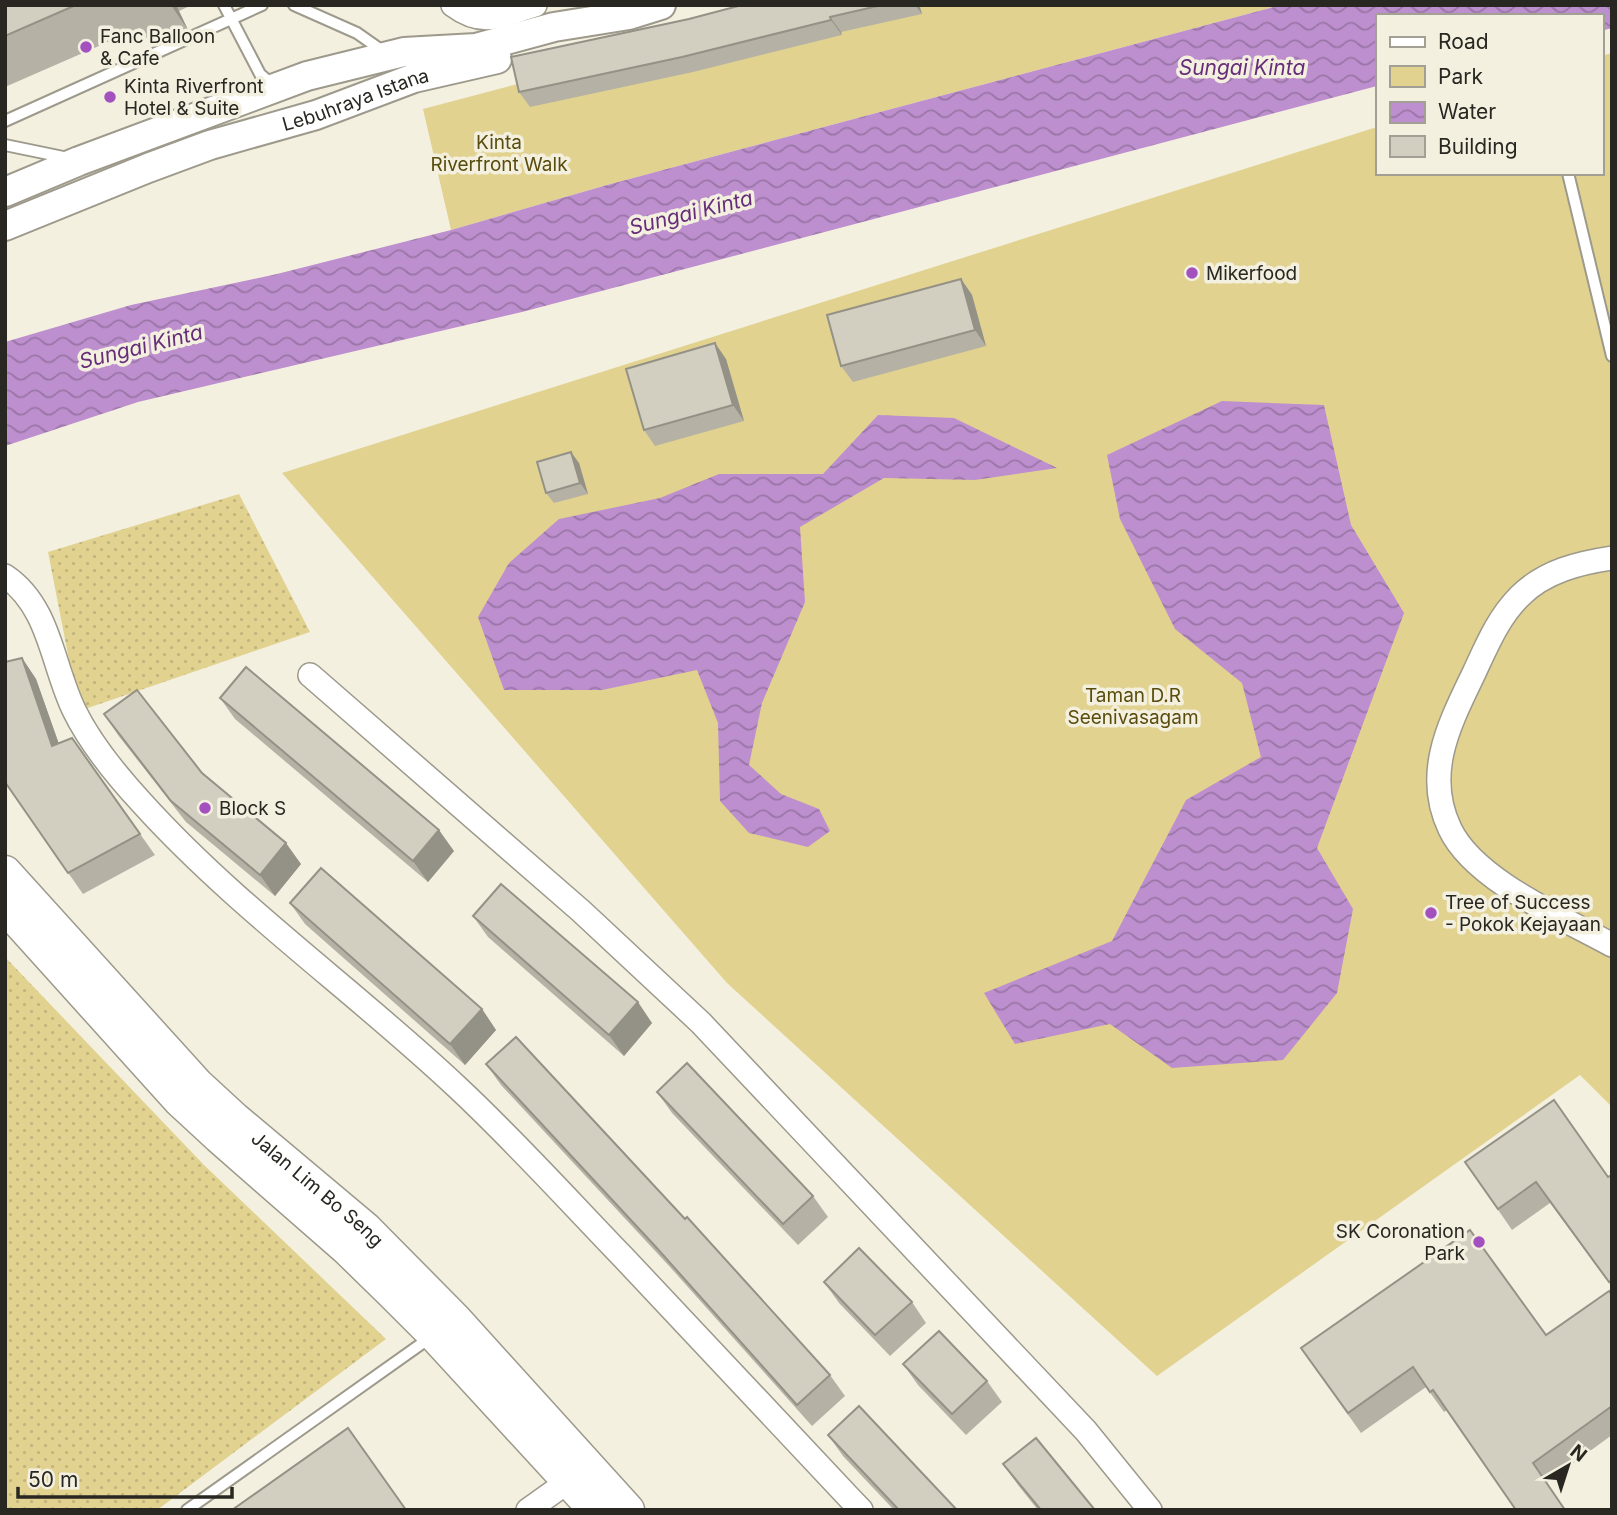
<svg xmlns="http://www.w3.org/2000/svg" width="1617" height="1515" font-family="Inter,sans-serif">
<defs>
<pattern id="grass-dots" width="8" height="8" patternUnits="userSpaceOnUse" patternTransform="scale(1.75)"><rect width="8" height="8" fill="#e1d290"/><path d="M2 2h.1M6 6h.1" fill="none" stroke="#c1b47c" stroke-width="1.8" stroke-linecap="round"/></pattern>
<pattern id="water-waves" width="16" height="10" patternUnits="userSpaceOnUse" patternTransform="scale(1.75)"><rect width="16" height="10" fill="#bd8fce"/><path d="M0 5q4-4 8 0t8 0" fill="none" stroke="#9a75a7"/></pattern>
</defs>
<rect width="100%" height="100%" fill="#f4f0e0"/>
<path fill="url(#grass-dots)" d="M239,494l71,138 -231,79 -31,-159z
M5,957l199,208 182,174 -229,171h-152z"/>
<path fill="#e1d290" d="M815,5h466l-674,180 -156,45 -28,-121z
M1612,53v1054l-32,-32 -423,301 -430,-393 -445,-510 1095,-346v46h224v-117z"/>
<path fill="url(#water-waves)" d="M1281,5h331v23l-11,3v-15h-224v70l-855,226 -384,90 -133,44v-104l126,-37 146,-31 174,-44 156,-45z
M1222,401l102,4 27,120 53,88 -87,235 36,61 -16,84 -54,67 -111,8 -62,-44 -95,20 -31,-51 128,-52 74,-141 75,-43 -19,-74 -67,-54 -55,-110 -13,-64z
M878,415l76,3 103,50 -82,12 -91,-2 -84,49 5,75 -43,101 -13,62 32,29 38,15 11,22 -22,16 -59,-14 -29,-32 -2,-78 -21,-53 -95,20h-98l-26,-73 31,-54 50,-44 101,-21 59,-24h104z"/>
<g fill="none" stroke-linecap="round" stroke-linejoin="round">
<g stroke="#9d998b" stroke-width="14">
<path id="service" d="M224,5l36,69 13,11
M294,5l63,28 27,19
M5,121l257,-116
M5,145l63,13
M1568,173l44,183
M187,1510l244,-173"/>
</g>
<g stroke="#9d998b" stroke-width="26">
<path id="minor" d="M453,5c31,23 48,10 82,0
M1612,558c-33,5 -67,13 -92,38 -22,22 -33,49 -46,77 -24,50 -51,100 -24,156 24,51 113,89 162,116
M5,576c45,30 47,89 69,134 16,33 43,66 68,93 95,105 212,187 315,284 58,54 111,113 166,170 79,84 158,169 238,253
M310,675l271,236 120,112 385,408 64,79
M528,1510l52,-37"/>
</g>
<g stroke="#9d998b" stroke-width="32">
<g id="tertiary">
<path d="M5,192l74,-31 228,-85 97,-24 72,-4 78,-21 75,-12 32,-10"/>
<path id="s1" d="M5,226l143,-58 62,-23 106,-30 98,-37 83,-19"/>
</g>
</g>
<g stroke="#9d998b" stroke-width="35">
<g id="secondary">
<path id="s2" d="M5,872l192,212 38,35 131,110 89,90 173,191"/>
<path d="M5,907l175,194 39,36 128,112 43,42 44,44 161,175"/>
</g>
</g>
<use href="#service" stroke="#fff" stroke-width="10"/>
<use href="#minor" stroke="#fff" stroke-width="23"/>
<use href="#tertiary" stroke="#fff" stroke-width="28"/>
<use href="#secondary" stroke="#fff" stroke-width="32"/>
</g>
<path fill="#b5b2a5" d="M5,5h187l-13,6 9,19 -36,16 -12,-18 -135,59z
M742,5h182l-4,1 2,8 -81,18 1,3 -149,37 -163,35 -11,-15 170,-73z
M961,279l11,16 14,51 -133,36 -12,-16z
M726,359l18,62 -89,25 -11,-16z
M579,463l9,31 -34,9 -8,-10z
M22,658l14,21 23,65 13,-6 83,117 -72,39 -77,-110z
M220,698l234,153 -26,31 -193,-163z
M104,714l98,59 99,91 -26,32 -89,-74 -68,-87z
M290,903l192,106 14,21 -31,35 -160,-141z
M473,916l179,107 -28,33 -136,-119z
M486,1064l344,311 15,21 -33,30 -142,-159 -169,-182z
M657,1092l156,104 15,21 -30,28 -126,-132z
M1465,1162l143,15 4,-2v112l-62,-84 -38,27z
M824,1282l88,20 14,21 -36,33 -51,-53z
M1612,1295v140l-66,48 -99,-73 -3,2 -18,-25 -65,46 -60,-85 245,-13z
M903,1364l84,17 15,21 -36,33 -48,-50z
M828,1435l129,75h-63l-51,-54z
M1003,1464l92,46h-57l-20,-25z"/>
<path fill="#949186" d="M171,5h5l3,6 9,19z
M915,5h4l3,9z
M830,17l11,15 1,3 -11,-15z
M961,279l11,16 14,51 -11,-16z
M715,343l11,16 18,62 -11,-16z
M571,452l8,11 9,31 -8,-11z
M22,658l14,21 31,88 -15,-21z
M439,830l15,21 -26,31 -15,-21z
M286,843l15,21 -26,32 -15,-21z
M638,1002l14,21 -28,33 -15,-21z
M482,1009l14,21 -31,35 -15,-21z"/>
<path fill="#d3cfc0" stroke="#949186" stroke-width="2" d="M5,5h71l-71,31z
M742,5h140l-52,12 1,3 -149,37 -163,35 -8,-35 178,-38z
M961,279l14,51 -134,36 -14,-51z
M715,343l18,62 -89,25 -18,-61z
M571,452l9,31 -34,10 -9,-31z
M22,658l30,88 20,-8 68,96 -72,39 -63,-91v-120z
M246,667l193,163 -26,31 -193,-163z
M137,690l65,83 84,70 -26,32 -89,-74 -67,-87z
M321,868l161,141 -32,35 -160,-141z
M501,884l137,118 -29,33 -136,-119z
M516,1037l169,182 2,-2 143,158 -33,30 -142,-159 -169,-182z
M687,1063l126,133 -30,28 -126,-132z
M1554,1100l54,77 4,-2v105l-3,2 -73,-100 -38,27 -33,-47z
M1470,1230l76,105 63,-44 3,4v111l-79,57 32,47h-49l-83,-120 -3,2 -17,-25 -65,46 -47,-65z
M859,1248l53,54 -37,33 -51,-53z
M939,1331l48,50 -35,33 -49,-50z
M859,1406l98,104h-58l-71,-75z
M348,1428l58,82h-174z
M1036,1438l59,72h-54l-38,-46z"/>
<g fill="#a451c0" stroke="#f4f0e0" stroke-width="2.5">
<circle cx="86" cy="47" r="7"/>
<circle cx="110" cy="97" r="7"/>
<circle cx="1192" cy="273" r="7"/>
<circle cx="205" cy="808" r="7"/>
<circle cx="1431" cy="913" r="7"/>
<circle cx="1479" cy="1242" r="7"/>
</g>
<g text-anchor="middle" stroke-width="7" stroke-linejoin="round" paint-order="stroke">
<g font-size="19" fill="#282721" stroke="#f4f0e0" text-anchor="start">
<text x="100" y="43">Fanc Balloon<tspan x="100" dy="22">&amp; Cafe</tspan></text>
<text x="124" y="93">Kinta Riverfront<tspan x="124" dy="22">Hotel &amp; Suite</tspan></text>
<text x="1206" y="280">Mikerfood</text>
<text x="219" y="815">Block S</text>
<text x="1445" y="909">Tree of Success<tspan x="1445" dy="22">- Pokok Kejayaan</tspan></text>
<text x="1465" y="1238" text-anchor="end">SK Coronation<tspan x="1465" dy="22">Park</tspan></text>
</g>
<g font-size="19" fill="#282721" stroke="#f4f0e0">
<text dy="7" stroke="none"><textPath href="#s1" startOffset="373">Lebuhraya Istana</textPath></text>
<text dy="7" stroke="none"><textPath href="#s2" startOffset="446">Jalan Lim Bo Seng</textPath></text>
</g>
<g font-size="19" fill="#594c0c" stroke="#f4f0e0">
<text x="499" y="149">Kinta<tspan x="499" dy="22">Riverfront Walk</tspan></text>
<text x="1133" y="702">Taman D.R<tspan x="1133" dy="22">Seenivasagam</tspan></text>
</g>
<g font-size="21" font-style="italic" fill="#662d79" stroke="#f4f0e0">
<text x="1242" y="75">Sungai Kinta</text>
<text transform="translate(691 213) rotate(-14)" y="7">Sungai Kinta</text>
<text transform="translate(141 347) rotate(-14)" y="7">Sungai Kinta</text>
</g>
</g>
<rect width="1617" height="1515" fill="none" stroke="#282721" stroke-width="14"/>
<rect x="1376" y="14" width="228" height="161" fill="#f4f0e0" stroke="#a2a094" stroke-width="2"/>
<rect x="1390" y="37" width="35" height="10" fill="#ffffff" stroke="#a2a094" stroke-width="2"/>
<text x="1438" y="49" font-size="21" fill="#282721">Road</text>
<rect x="1390" y="66" width="35" height="21" fill="#e1d290" stroke="#a2a094" stroke-width="2"/>
<text x="1438" y="84" font-size="21" fill="#282721">Park</text>
<rect x="1390" y="102" width="35" height="21" fill="url(#water-waves)" stroke="#a2a094" stroke-width="2"/>
<text x="1438" y="119" font-size="21" fill="#282721">Water</text>
<rect x="1390" y="136" width="35" height="21" fill="#d3cfc0" stroke="#a2a094" stroke-width="2"/>
<text x="1438" y="154" font-size="21" fill="#282721">Building</text>
<g transform="translate(1568 1466) rotate(39)" stroke="#f4f0e0" stroke-width="5" paint-order="stroke">
<path d="M0-5L12 26L0 18L-12 26Z" fill="#282721"/>
<text y="-10" font-size="19" font-weight="bold" text-anchor="middle" fill="#282721">N</text>
</g>
<path d="M18 1487v10h214v-10" fill="none" stroke="#282721" stroke-width="3.5"/>
<text x="28" y="1487" font-size="21" fill="#282721" stroke="#f4f0e0" stroke-width="5" paint-order="stroke">50 m</text>
</svg>
